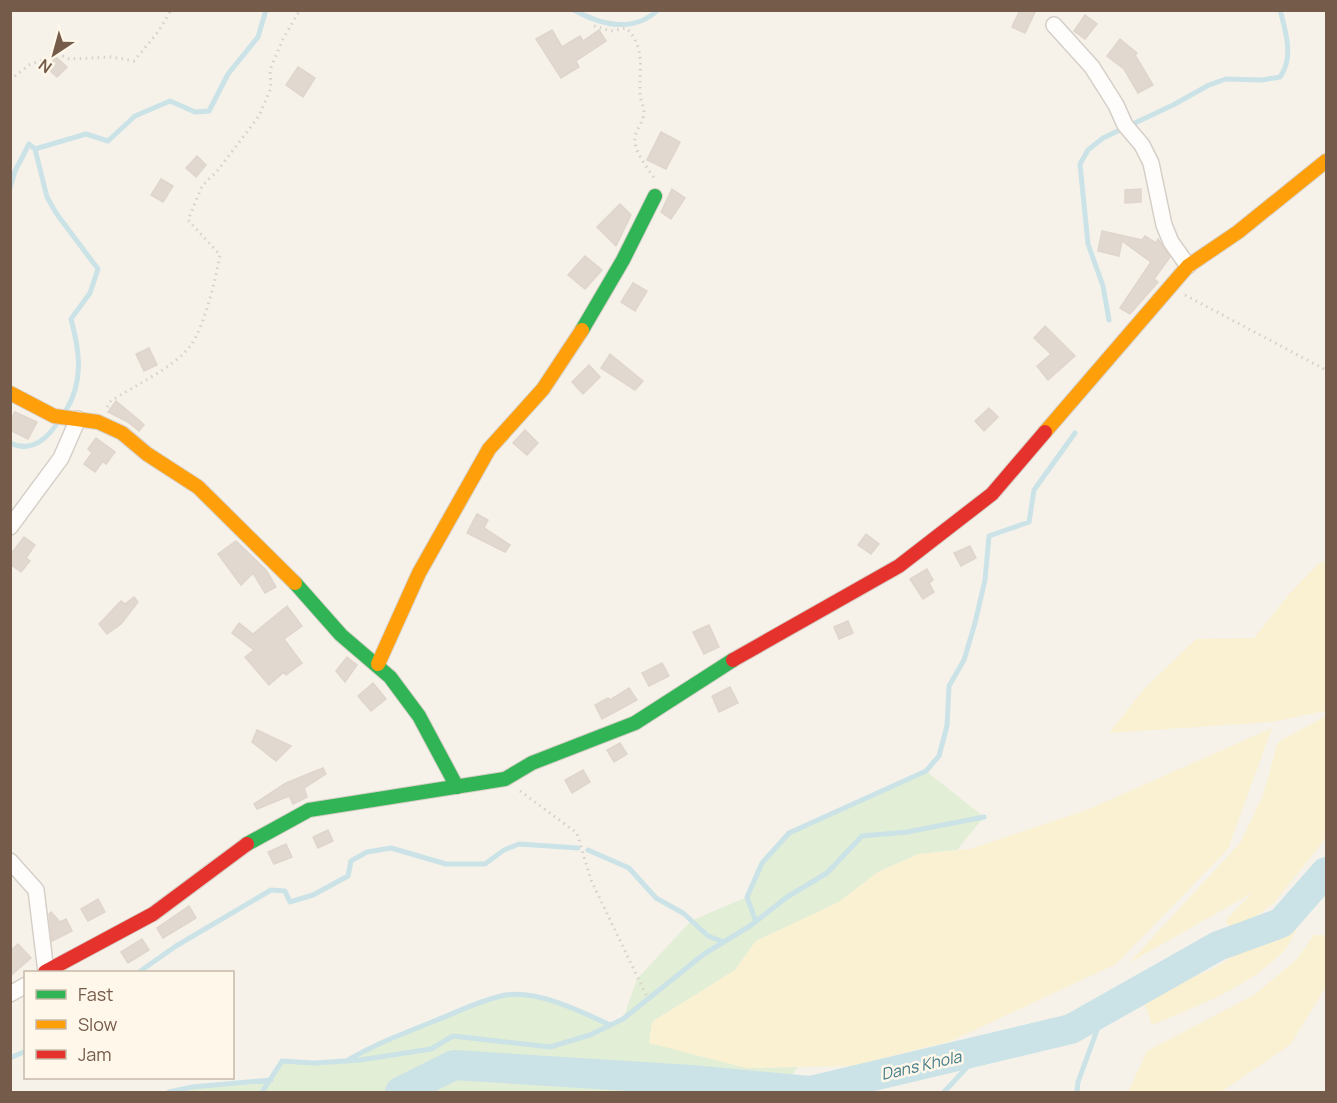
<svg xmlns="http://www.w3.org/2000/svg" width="1337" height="1103" font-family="Manrope,sans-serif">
<rect width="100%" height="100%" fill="#f6f2ea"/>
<path fill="#e2eed5" d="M926,771l58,46 -27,33 -39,4 -40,18 -39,30 -83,39 -21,29 -82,51 93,47 52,-1 -19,25h-610l23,-5 79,-7 11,-19 32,2 33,-3 32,-19 96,-38 29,-8 43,4 23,7 40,19 13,-6 14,-40 54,-58 56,-24 15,-34 27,-30z"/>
<path fill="#f9f1d2" d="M1320,562h6v149l-54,11 -163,11 35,-44 52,-50 58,-1 37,-46z
M1326,716v122l-52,65 -42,31 -6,-14 26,-27 -123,70 111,-120 23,-48 15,-53z
M1272,728l-44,121 -112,115 -165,77 -99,25 -106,2 -97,-25 3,-21 83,-52 21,-29 83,-39 39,-30 41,-18 51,-5 119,-40z
M1305,912c-7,12 -13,31 -23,41 -35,35 -85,53 -130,72l-8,-24 33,-18 34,-13z
M1314,935h12v52l-36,58 -69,47h-93l19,-41 107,-56 42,-35z"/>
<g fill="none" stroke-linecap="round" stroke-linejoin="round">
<path stroke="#cbe3e7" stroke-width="5" d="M574,10c27,15 59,23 84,0
M35,149l12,48 9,16 42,56 -8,24 -19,26c9,33 13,63 -6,93
M10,188l5,-17 14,-27 6,5 51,-15 22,7 27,-25 35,-15 25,11 14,-1 19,-37 30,-37 8,-27
M1109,320l-6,-34 -15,-42 -8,-80 8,-14 15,-12 70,-33 36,-20 17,-6 36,1 18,-3c14,-19 6,-45 0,-67
M10,443c21,10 37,-4 48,-21
M588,850l41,18 27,30 27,15 25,23 16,6
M756,922l-9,-25 15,-34 27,-30 137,-62 13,-15 8,-30 2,-40 15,-26 11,-37 10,-43 4,-44 40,-14 5,-32 41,-57
M139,972l37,-26 95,-56 14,1 5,11 23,-7 35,-19 3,-15 16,-9 24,-4 55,16h39l19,-14 15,-6 59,4
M10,1058l16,-7
M348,1060c27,-16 54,-26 84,-38 23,-9 44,-20 69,-26 33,-8 79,15 109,29
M169,1092l23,-5 79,-7
M262,1092l20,-31 32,2 46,-3 71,-11 22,-13 97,11 40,-12 33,-16 81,-65 46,-28 37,-29 40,-24 35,-37 45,-4 77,-15
M944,1092l39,-42
M1077,1092l1,-10 26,-71"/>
<path stroke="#cbe3e7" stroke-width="30" d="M400,1092l54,-27 237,15 119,11 261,-62 147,-83 63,-23 45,-51"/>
</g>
<path fill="#e1d8cf" stroke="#dfd5cc" stroke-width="1.5" d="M1020,10h16l-11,23 -13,-6z
M1085,15l12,9 -12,15 -11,-8z
M552,30l10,17 18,-11 3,5 16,-11 7,11 -30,20 3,6 -18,11 -25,-39z
M1120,39l17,14 -2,2 18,30 -15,8 -14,-24 -17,-13z
M56,57l11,10 -10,10 -11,-10z
M298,67l17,11 -12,19 -17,-12z
M661,132l19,10 -14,27 -19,-9z
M197,156l9,9 -10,12 -10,-9z
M161,179l12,7 -10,16 -12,-7z
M672,189l13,9 -14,21 -10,-7z
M1141,189v13l-16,1v-13z
M620,204l11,11 -15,31 -19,-19z
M1102,231l40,9 3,-4 11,7 2,-4 12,18 -16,22 4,3 -28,32 -10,-6 31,-46 -29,-21 -3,15 -21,-5z
M585,256l17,14 -17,19 -17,-14z
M633,283l14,8 -12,20 -14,-9z
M1045,326l30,30 -27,24 -11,-14 14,-12 -17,-16z
M149,348l8,17 -13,6 -8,-17z
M610,354l33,27 -8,9 -34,-22z
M589,365l11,12 -17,17 -11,-12z
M116,401l24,20 4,4 -5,6 -11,-9 -20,-10z
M989,408l9,9 -14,14 -9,-10z
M15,412l22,10 -9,17 -18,-9v-9z
M525,430l13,13 -11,12 -14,-12z
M96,438l19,14 -9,12 -3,-3 -8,11 -11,-8 8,-11 -4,-4z
M477,514l11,6 -4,8 26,17 -5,7 -38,-19z
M866,534l13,10 -8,10 -13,-9z
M24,537l11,8 -9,13 4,3 -9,11 -11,-8v-9z
M236,541l30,29 10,17 -11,6 -12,-20 -12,12 -23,-31z
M970,546l6,12 -15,8 -7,-13z
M927,569l6,11 -4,3 5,9 -11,7 -13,-20z
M134,597l4,5 -17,22 -14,10 -8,-10 22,-23 4,3z
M287,606l15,20 -18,13 18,24 -16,12 -2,-3 -15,13 -24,-28 9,-7 -22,-17 7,-10 14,11z
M848,621l5,12 -14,6 -5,-12z
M709,625l10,22 -15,7 -11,-22z
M347,657l10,8 -12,17 -9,-11z
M662,663l7,13 -20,10 -7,-13z
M373,683l13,16 -15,12 -13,-15z
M730,687l8,16 -19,9 -7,-16z
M629,688l8,12 -35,19 -7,-14 13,-7 2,2z
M257,730l34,16 -15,15 -24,-19z
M620,743l7,11 -13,8 -7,-12z
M323,768l3,6 -22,14 3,9 -14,7 -4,-8 -32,13 -3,-5 32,-21z
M583,770l7,12 -18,11 -7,-13z
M328,830l5,11 -15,7 -5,-11z
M286,844l6,13 -18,7 -6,-12z
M98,899l7,13 -17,9 -7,-12z
M189,906l7,12 -33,20 -6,-10z
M51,912l9,10 6,-3 6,12 -20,10 -3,-27z
M142,939l7,11 -21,13 -7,-11z
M18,944l13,14 -21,18v-25z"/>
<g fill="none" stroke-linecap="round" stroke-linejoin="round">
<g stroke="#d6cfc8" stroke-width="18">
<path id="street" d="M1054,25l38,42 24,38 9,20 17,20 9,18 13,62 7,17 17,24
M10,527l51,-69 17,-39
M10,861l26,29 10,82
M10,994l16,-9"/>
</g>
<g stroke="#d6cfc6" stroke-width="16">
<path id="fast" d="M582,330l41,-70 32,-64
M295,583l46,52 49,42 29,39 38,71
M247,844l62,-34 196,-31 27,-16 103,-40 98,-63"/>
</g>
<g stroke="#d6cfc6" stroke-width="16">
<path id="slow" d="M10,393l44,23 44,6 24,11 25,21 51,33 97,96
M1045,432l143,-166 50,-34 88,-71
M378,664l41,-91 70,-124 54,-60 39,-59"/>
</g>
<g stroke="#d6cfc6" stroke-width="16">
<path id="jam" d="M733,660l166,-94 93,-72 53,-62
M45,972l108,-58 94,-70"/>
</g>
<path stroke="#d8d0cb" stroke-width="3" stroke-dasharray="1.5 4.5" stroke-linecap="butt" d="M594,26l17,5 15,-3c20,18 13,42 14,66 0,6 4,12 4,18 0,11 -11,19 -9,31 2,12 13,26 20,36
M10,80l19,-15 29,-11 11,5 42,-2 23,4 24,-29 13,-22
M1185,295l141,75
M107,407l4,-6c24,-16 63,-33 80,-56 13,-18 25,-67 29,-90l-32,-35 14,-34 16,-16 41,-54 12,-28 -1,-18 13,-31 17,-29
M520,791l57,42 14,47 57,119"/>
<use href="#street" stroke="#fefdfc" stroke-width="15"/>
<use href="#fast" stroke="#30b455" stroke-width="14"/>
<use href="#slow" stroke="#ff9f0a" stroke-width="14"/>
<use href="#jam" stroke="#e5322d" stroke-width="14"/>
</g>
<g text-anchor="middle" stroke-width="5" stroke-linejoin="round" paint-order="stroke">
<g font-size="16" font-style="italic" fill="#437a88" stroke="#fff8ea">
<text transform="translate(921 1065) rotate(-13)" y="6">Dans Khola</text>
</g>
</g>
<rect width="1337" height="1103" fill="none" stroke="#755b4a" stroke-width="24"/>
<rect x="24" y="971" width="210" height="108" fill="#fff8ea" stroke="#c8b9aa" stroke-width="1.5"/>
<rect x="36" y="990" width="30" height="9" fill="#30b455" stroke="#c8b9aa" stroke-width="1.5"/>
<text x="78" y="1001" font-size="18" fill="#755b4a">Fast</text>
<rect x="36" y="1020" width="30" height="9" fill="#ff9f0a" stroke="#c8b9aa" stroke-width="1.5"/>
<text x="78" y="1031" font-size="18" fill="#755b4a">Slow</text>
<rect x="36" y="1050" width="30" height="9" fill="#e5322d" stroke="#c8b9aa" stroke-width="1.5"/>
<text x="78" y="1061" font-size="18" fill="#755b4a">Jam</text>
<g transform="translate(54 54) rotate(216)" stroke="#fff8ea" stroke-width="4.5" paint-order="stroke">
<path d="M0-4.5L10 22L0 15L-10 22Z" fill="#755b4a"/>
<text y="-9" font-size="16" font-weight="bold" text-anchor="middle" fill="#755b4a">N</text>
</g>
</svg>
